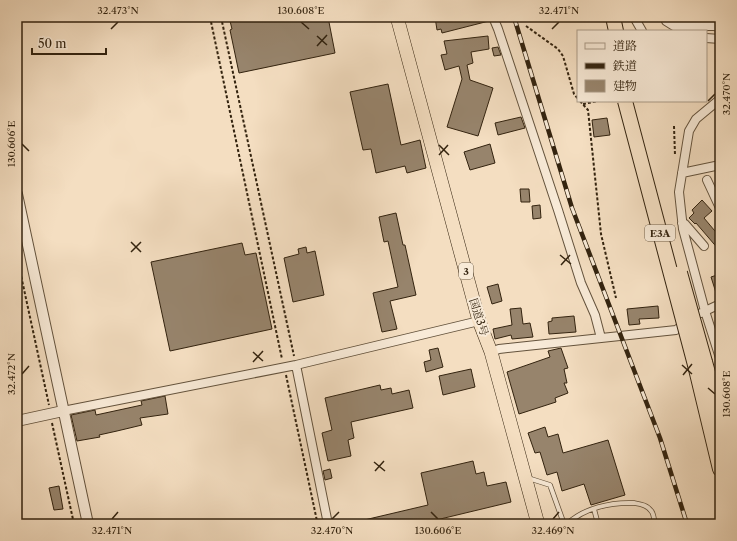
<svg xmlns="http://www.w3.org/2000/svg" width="737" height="541" font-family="'Libre Caslon Text','Noto Serif JP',serif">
<rect width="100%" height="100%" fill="#f4dec1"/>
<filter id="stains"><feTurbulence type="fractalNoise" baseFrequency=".005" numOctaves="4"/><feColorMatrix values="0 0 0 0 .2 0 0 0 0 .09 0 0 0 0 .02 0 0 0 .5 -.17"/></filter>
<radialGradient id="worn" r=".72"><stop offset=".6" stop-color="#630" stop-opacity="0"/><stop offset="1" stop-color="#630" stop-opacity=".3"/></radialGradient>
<path fill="#97846c" stroke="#33230f" d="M229,17h99l7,36 -96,20 -9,-43 2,-1z
M435,17h53l1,4 -47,12 -1,-4 -4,1z
M488,36l1,13 -18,3 2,11 -6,2 3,15 23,8 -15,48 -31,-9 15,-48 -3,-13 -14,4 -4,-15 6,-1 -3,-13z
M498,47l3,8 -7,1 -2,-8z
M388,84l13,61 19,-5 6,28 -19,5 -2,-7 -29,7 -5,-24 -8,1 -13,-58z
M521,117l4,11 -27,7 -3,-12z
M607,118l3,17 -16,2 -2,-17z
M490,144l5,19 -25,7 -6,-18z
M520,189h9l1,13h-9z
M702,200l10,11 -8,7 16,19v14l-24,-28 -1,1 -6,-6 5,-5 -2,-3z
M540,205l1,13 -8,1 -1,-13z
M396,213l7,32h2l11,50 -26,6 7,28 -15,3 -9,-39 25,-6 -10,-46 -4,1 -5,-25z
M242,243l3,12 11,-2 16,76 -102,22 -19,-89z
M306,247l1,6 8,-2 9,44 -31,7 -9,-44 15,-4 -1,-5z
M720,274v25h-2l-7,-22z
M498,284l4,17 -10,3 -5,-17z
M658,306l1,12 -20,1 1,5 -11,1 -2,-16z
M521,308l2,16 7,-1 3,14 -21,2 -1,-4 -16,4 -2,-10 19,-4 -2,-16z
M574,316l2,16 -27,2 -1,-12 4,-1v-3z
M438,348l5,19 -17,5 -2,-10 7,-2 -2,-10z
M561,348l7,20 -4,1 3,14h-3l4,10 -13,5 1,4 -37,12 -12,-42 43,-15 -2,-6z
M471,369l4,18 -32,8 -4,-19z
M380,385l1,5 10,-2 1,6 17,-4 4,18 -62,14 3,16 -6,2 3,16 -23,5 -6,-28 10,-3 -7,-32z
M165,396l3,18 -28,4 2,7 -25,6 -18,4 1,2 -23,4 -6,-26 24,-5 1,5 46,-10 -1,-4z
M545,427l3,10 10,-3 5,19 45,-13 17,55 -34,10 -7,-21 -22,7 -5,-19 -10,3 -7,-23 -5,1 -7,-20z
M473,461l3,13 8,-2 3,14 19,-4 5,20 -79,19 1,3h-72l-1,-3 68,-16 -7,-32z
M330,469l2,9 -7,2 -2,-9z
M59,486l4,23 -9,1 -5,-22z"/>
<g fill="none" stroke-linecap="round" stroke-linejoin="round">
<g stroke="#63523c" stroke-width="5.5">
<path id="service" d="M528,478l22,7 14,39
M594,509l4,15
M567,524c17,-16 44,-22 67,-21 6,1 14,2 18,9 2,3 2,9 3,12"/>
</g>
<g stroke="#63523c" stroke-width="10">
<path id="minor" d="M493,17l5,12 60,181 23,73 14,32 6,23
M634,17l8,14
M664,17l2,4 8,5h40l6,1
M706,38l14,1
M720,99l-24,20 -7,12 -10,61 4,37 22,82 15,47
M682,173l38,-8
M707,180l13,28
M682,223l3,1 19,22
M701,313l19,-9
M491,352l8,-3 177,-19 10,-7
M296,365l32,159
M63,411l233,-46 183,-44"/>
</g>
<g stroke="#63523c" stroke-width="12">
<path id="tertiary" d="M17,194l71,330
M17,421l46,-10"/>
</g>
<g stroke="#33230f" stroke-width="14">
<path id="trunk" d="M397,17l82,304 12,31 47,172"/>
</g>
<g stroke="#33230f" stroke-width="16">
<path id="motorway" d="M613,17l3,14
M705,362l15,53
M695,365l25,104"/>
</g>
<path stroke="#33230f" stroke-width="2" stroke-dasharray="3 2" stroke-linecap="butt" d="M210,17l72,342
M221,17l73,339
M526,26l32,23 5,7 11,38 4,5
M580,101l8,9 13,124 15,64
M583,104l15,-3
M674,126l1,29
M17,257l32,148
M286,375l31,146
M52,423l22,101"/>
<use href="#service" stroke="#f8ead7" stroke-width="4"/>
<use href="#minor" stroke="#f8ead7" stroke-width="8"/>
<use href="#tertiary" stroke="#f8ead7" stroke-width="10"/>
<use href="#trunk" stroke="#f4dec1" stroke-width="13"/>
<use href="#motorway" stroke="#f4dec1" stroke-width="14"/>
<g stroke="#33230f" stroke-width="4.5">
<path id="rail" d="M514,17l58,191 88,230 27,86"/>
</g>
<use href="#rail" stroke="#f8ead7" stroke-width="3" stroke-dasharray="9" stroke-linecap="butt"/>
<g stroke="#33230f" stroke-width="16" stroke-linecap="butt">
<path id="motorway-bridge" d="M625,101l70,264
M680,273l25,89"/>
</g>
<use href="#motorway-bridge" stroke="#f4dec1" stroke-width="14"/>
</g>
<path fill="none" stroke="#33230f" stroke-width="1.5" d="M301,22l8,7M111,29l7,-7M552,29l7,-7M317,36l10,9M317,46l10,-11M708,101l7,-7M22,144l7,7M439,145l10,10M439,155l9,-10M131,242l10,10M131,252l10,-10M560,255l11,9M561,265l9,-10M253,352l10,9M253,362l10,-11M682,365l10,9M22,374l7,-8M683,375l9,-11M708,388l7,6M374,462l11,9M375,471l9,-10M431,512l7,7M112,519l6,-7M332,519l7,-7M553,519l6,-7"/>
<g text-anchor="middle" stroke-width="4" stroke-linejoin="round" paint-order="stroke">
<g fill="#f8ead7" stroke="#6e5f4b" stroke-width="1">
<rect x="645" y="225" width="30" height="16" rx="3"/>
<rect x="459" y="263" width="14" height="16" rx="3"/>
</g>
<g font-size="10" font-weight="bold" fill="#33230f">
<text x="660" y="237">E3A</text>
<text x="466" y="275">3</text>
</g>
<g font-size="11" fill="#33230f" stroke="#f8ead7">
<text transform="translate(479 317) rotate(72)" y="4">国道3号</text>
</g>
</g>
<rect width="737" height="541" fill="none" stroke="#f4dec1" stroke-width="44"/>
<rect x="577" y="30" width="130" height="72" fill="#f8ead7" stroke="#a99a87"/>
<rect x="585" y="43" width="20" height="6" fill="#f8ead7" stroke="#a99a87"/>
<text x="613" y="50" font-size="12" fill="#33230f">道路</text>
<rect x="585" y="63" width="20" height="6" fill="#33230f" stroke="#a99a87"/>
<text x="613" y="70" font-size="12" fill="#33230f">鉄道</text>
<rect x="585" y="80" width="20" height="12" fill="#97846c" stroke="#a99a87"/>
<text x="613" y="90" font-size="12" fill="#33230f">建物</text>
<path d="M32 48v6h74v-6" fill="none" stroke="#33230f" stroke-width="2"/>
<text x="38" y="48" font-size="12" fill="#33230f" stroke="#f8ead7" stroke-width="3" paint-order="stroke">50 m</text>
<rect x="22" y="22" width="693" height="497" fill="none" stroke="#33230f" stroke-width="1.5"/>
<g font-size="10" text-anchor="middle" fill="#33230f">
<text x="118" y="14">32.473°N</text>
<text x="301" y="14">130.608°E</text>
<text x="559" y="14">32.471°N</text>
<text transform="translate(726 94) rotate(-90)" y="4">32.470°N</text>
<text transform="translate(11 144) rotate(-90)" y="4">130.606°E</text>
<text transform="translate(11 374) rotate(-90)" y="4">32.472°N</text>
<text transform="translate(726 394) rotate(-90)" y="4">130.608°E</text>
<text x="112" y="534">32.471°N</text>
<text x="332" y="534">32.470°N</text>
<text x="438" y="534">130.606°E</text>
<text x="553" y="534">32.469°N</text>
</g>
<rect width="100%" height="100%" filter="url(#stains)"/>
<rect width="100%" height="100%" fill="url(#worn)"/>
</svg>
